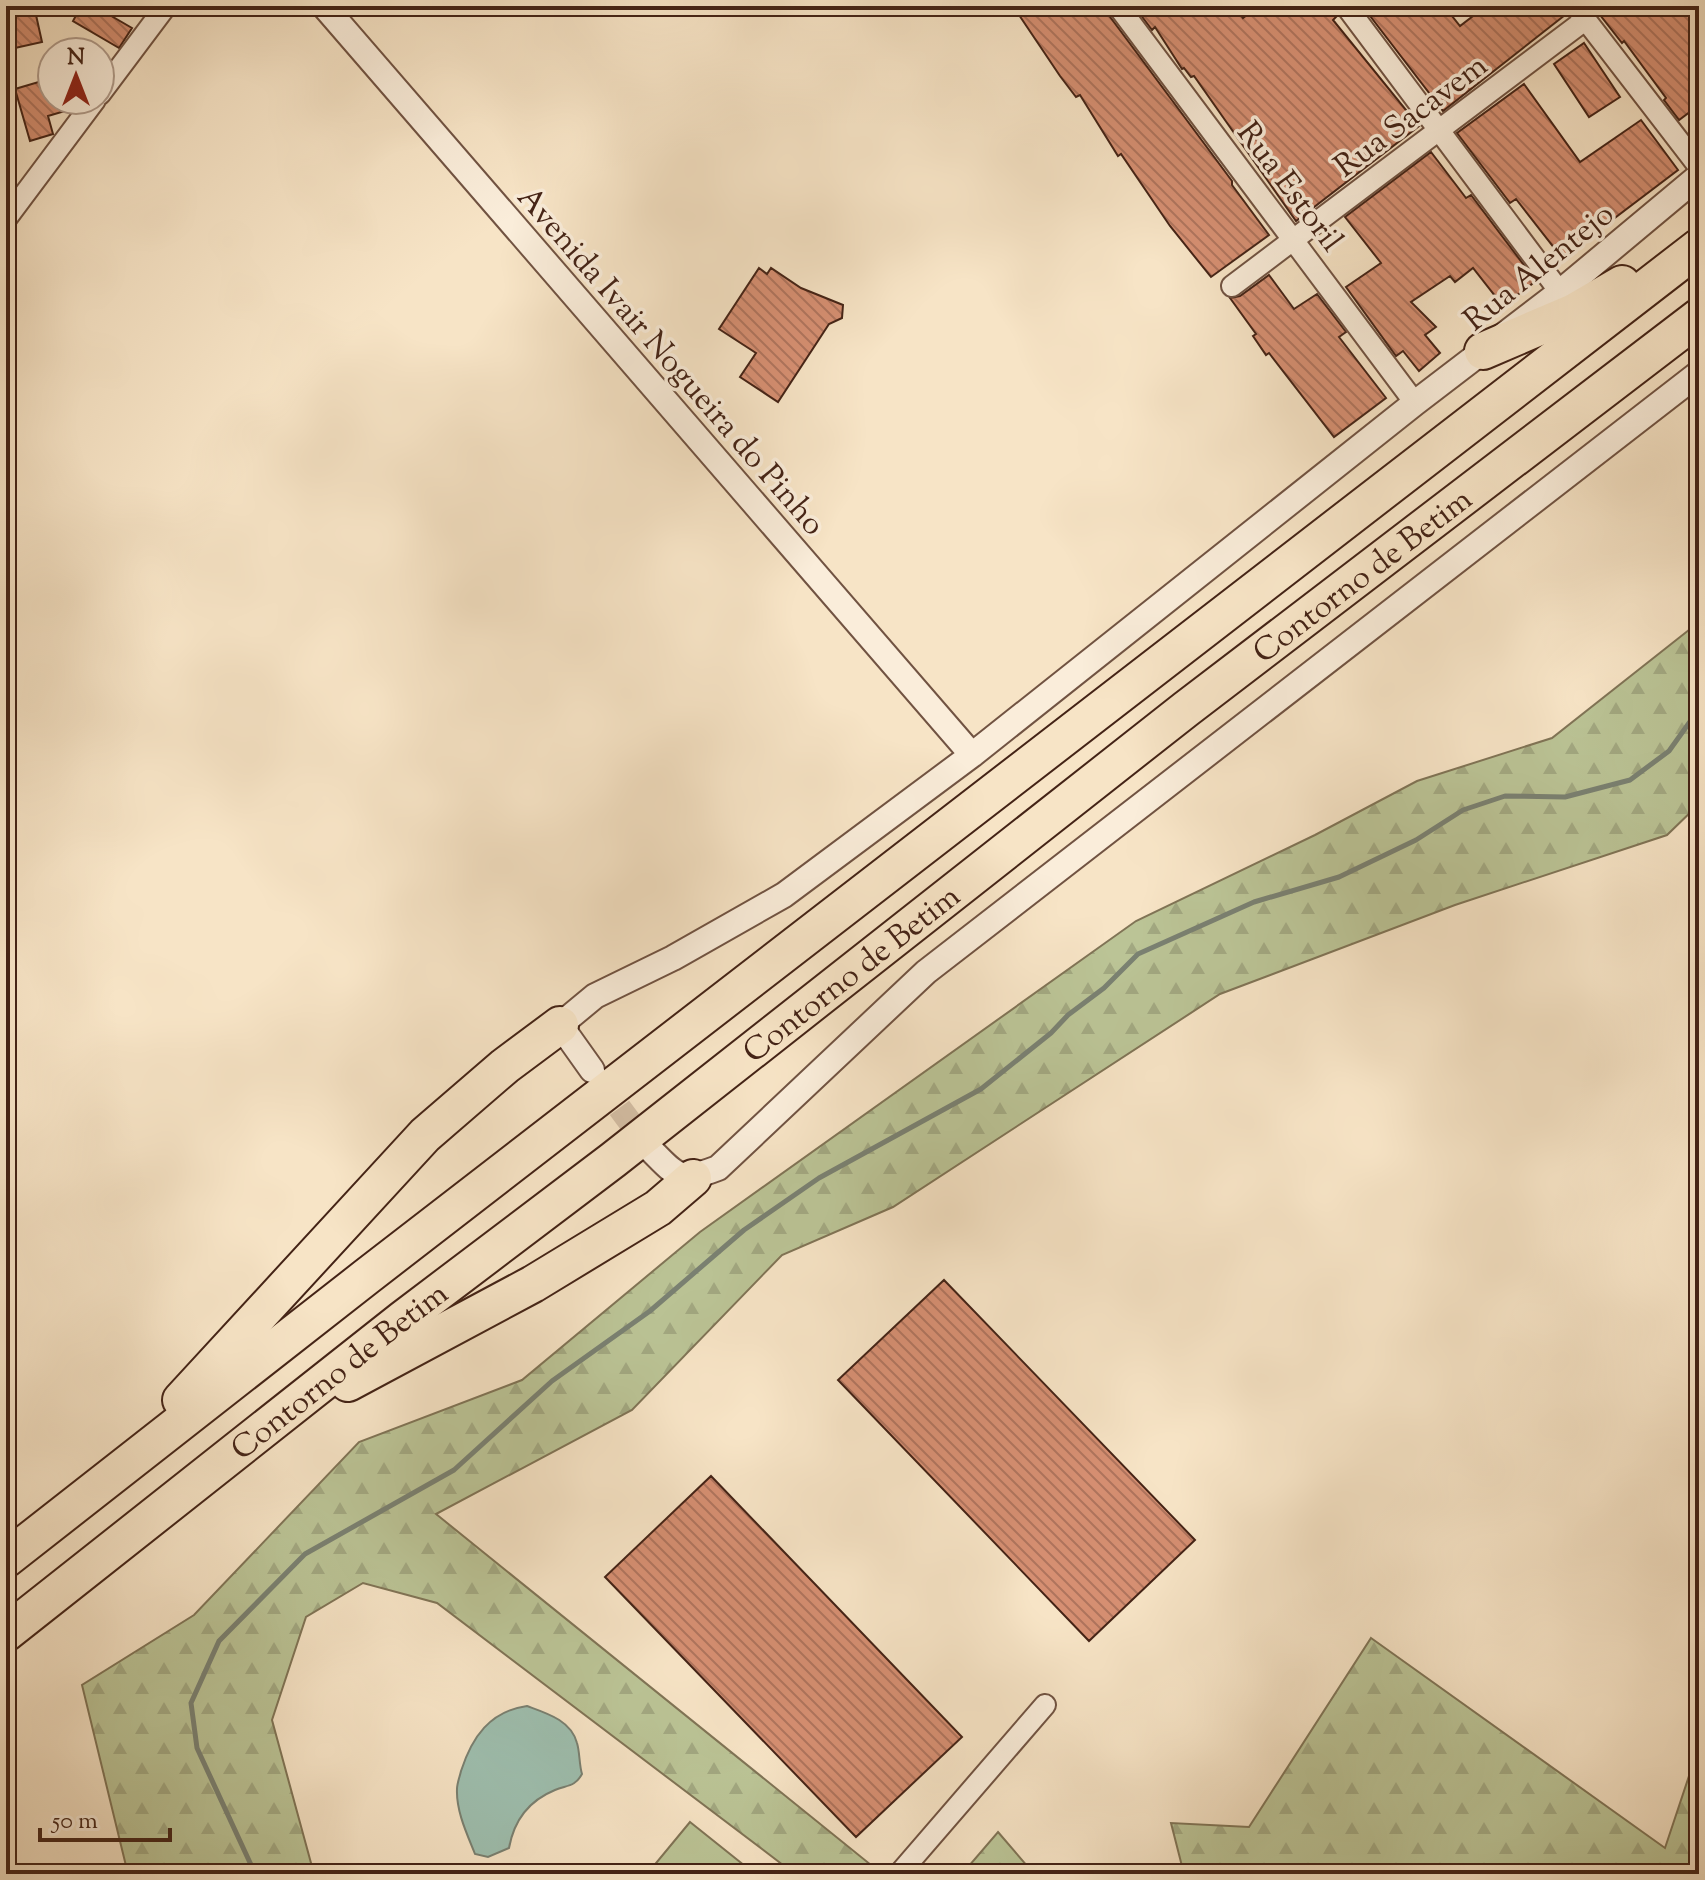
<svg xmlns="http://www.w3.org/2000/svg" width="1705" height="1880" font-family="'Sorts Mill Goudy',serif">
<defs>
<pattern id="forest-firs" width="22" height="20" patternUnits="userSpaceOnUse" patternTransform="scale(2)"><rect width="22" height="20" fill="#bbc496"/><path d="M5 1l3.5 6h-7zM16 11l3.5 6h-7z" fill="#a2a881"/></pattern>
<pattern id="building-back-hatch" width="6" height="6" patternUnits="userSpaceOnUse" patternTransform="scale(2)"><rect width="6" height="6" fill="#d68f72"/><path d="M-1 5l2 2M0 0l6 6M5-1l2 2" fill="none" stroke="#af745d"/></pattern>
</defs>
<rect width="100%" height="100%" fill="#f7e4c6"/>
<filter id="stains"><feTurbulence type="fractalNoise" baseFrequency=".0025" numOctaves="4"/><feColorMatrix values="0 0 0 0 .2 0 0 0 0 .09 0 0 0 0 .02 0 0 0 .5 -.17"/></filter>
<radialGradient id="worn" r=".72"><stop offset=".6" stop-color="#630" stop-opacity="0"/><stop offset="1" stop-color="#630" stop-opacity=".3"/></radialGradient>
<path fill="url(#forest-firs)" stroke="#807456" stroke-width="2" d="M1699,622v182l-32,31 -212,70 -235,89 -327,213 -111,48 -150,155 -196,104 440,355 -93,-4 -346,-262 -74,-20 -57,34 -34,103 42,154h-186l-46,-189 112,-70 165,-173 163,-62 178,-148 436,-311 179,-86 102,-54 135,-43z
M1371,1638l294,210 34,-102v128h-515l-13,-51 78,4z
M998,1832l36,42h-72z"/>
<path fill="#bbc496" stroke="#807456" stroke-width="2" d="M690,1822l65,52h-108z"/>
<path fill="#9ebfaf" stroke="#7a8172" stroke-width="2" d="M527,1706c19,7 44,14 50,37 3,10 2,21 5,31 -7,13 -15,11 -27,16 -27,11 -41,30 -46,58l-21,9 -13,-3c-8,-20 -19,-43 -18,-65 0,-6 3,-13 4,-18 11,-34 29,-60 66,-65z"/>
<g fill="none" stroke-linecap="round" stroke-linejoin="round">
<path stroke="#7a8172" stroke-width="5" d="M249,1874l3,-7 -55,-119 -6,-45 28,-62 86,-87 149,-84 98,-89 98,-70 94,-81 75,-52 162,-89 70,-56 17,-18 36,-27 34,-34 116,-52 85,-25 77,-37 47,-30 42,-14 60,1 65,-17 39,-29 30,-42"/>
</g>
<path fill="url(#building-back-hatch)" stroke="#442316" stroke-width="2" d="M6,6h28l8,36 -36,8z
M81,6h13l38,22 -13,20 -46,-27z
M1013,6h92l3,8 124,167v4l37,50 -58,42 -41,-51 -49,-72 -3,2 -38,-61 -4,2 -16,-21z
M1134,6h100l9,12 15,-12h69l9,11 -3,3 86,106 -123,95 -102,-145 -3,1 -7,-9 -2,1 -27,-42 -3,3z
M1374,6h70l16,20 26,-20h74l5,9 -122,96 -76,-99z
M1593,6h106v99l-20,15 -15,-20 2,-2 -42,-57 -2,2z
M1584,43l36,54 -31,20 -35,-53z
M52,78v22h27l-7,9 -24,7 5,18 -23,7 -15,-52z
M1524,84l56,78 61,-42 37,50 -116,88 -46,-59 -6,4 -53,-70z
M1431,152l35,46 5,-3 65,86 -33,25 -30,-38 -18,14 -5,-6 -39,26 25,25 -11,8 15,18 -21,18 -16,-20 -7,5 -50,-69 35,-24 -36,-46z
M759,268l8,6 4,-6 30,20 42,17 -1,13 -13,6 -51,78 -38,-25 16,-24 -37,-24z
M1269,275l25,34 23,-15 29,38 -7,5 47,61 -52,39 -65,-84 -3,2 -13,-19 3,-2 -26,-36 10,-2z
M944,1280l251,260 -106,101 -251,-261z
M711,1476l251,261 -106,100 -251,-260z"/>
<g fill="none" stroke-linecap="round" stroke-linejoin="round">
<path stroke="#d3bda3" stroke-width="24" stroke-dasharray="24 12" stroke-linecap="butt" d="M598,1079l52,70"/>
<g stroke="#715342" stroke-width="24">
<path id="minor" d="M1118,6l297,397
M1346,6l214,286
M1575,6l124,161
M100,94l66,-88
M6,219l89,-119
M1232,286l353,-266
M899,1874l146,-169"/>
</g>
<g stroke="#715342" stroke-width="28">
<path id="tertiary" d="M324,6l648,749
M592,1070l-32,-45 35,-29 78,-38 111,-63 188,-140 443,-352 145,-111 139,-116
M650,1149c28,28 29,34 68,19l208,-196 773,-599"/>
</g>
<g stroke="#442316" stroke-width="40">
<g id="motorway">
<path d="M1483,351l91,-39 48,-28"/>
<path d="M348,1383l185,-99 125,-76 35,-30"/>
<path d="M181,1400l244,-265 80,-69 55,-41"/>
<path d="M6,1559l360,-282 1333,-1030"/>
<path id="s1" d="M6,1633l397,-314 210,-159 573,-451 513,-392"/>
</g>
</g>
<use href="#minor" stroke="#faedda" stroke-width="20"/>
<use href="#tertiary" stroke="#faedda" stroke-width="24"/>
<use href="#motorway" stroke="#f7e4c6" stroke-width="36"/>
</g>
<g text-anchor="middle" stroke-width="7" stroke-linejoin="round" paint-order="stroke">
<g font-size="32" fill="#442316" stroke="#faedda">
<text transform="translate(1410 115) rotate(-37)" y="11">Rua Sacavem</text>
<text transform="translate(1291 186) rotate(53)" y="11">Rua Estoril</text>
<text transform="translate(1538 266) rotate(-39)" y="11">Rua Alentejo</text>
<text transform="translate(672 360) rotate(49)" y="11">Avenida Ivair Nogueira do Pinho</text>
<text dy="11" stroke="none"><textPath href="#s1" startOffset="1720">Contorno de Betim</textPath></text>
<text dy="11" stroke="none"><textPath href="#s1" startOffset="1072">Contorno de Betim</textPath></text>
<text dy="11" stroke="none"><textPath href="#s1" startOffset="424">Contorno de Betim</textPath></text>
</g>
</g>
<rect width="1705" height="1880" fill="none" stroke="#f7e4c6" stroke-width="32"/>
<rect x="8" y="8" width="1689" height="1864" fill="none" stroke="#442316" stroke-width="4"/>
<rect x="16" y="16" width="1673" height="1848" fill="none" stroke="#442316" stroke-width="2"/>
<g transform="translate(76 76)"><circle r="38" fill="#faedda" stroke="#b19c8c" stroke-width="2"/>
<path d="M0-6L14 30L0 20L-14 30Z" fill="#8f2418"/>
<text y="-12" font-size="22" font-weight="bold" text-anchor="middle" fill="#442316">N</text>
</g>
<path d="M40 1828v12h130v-12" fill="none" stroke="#442316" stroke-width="4"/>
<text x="52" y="1828" font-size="24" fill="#442316" stroke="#faedda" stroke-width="6" paint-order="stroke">50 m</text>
<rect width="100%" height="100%" filter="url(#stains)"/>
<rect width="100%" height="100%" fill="url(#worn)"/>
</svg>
